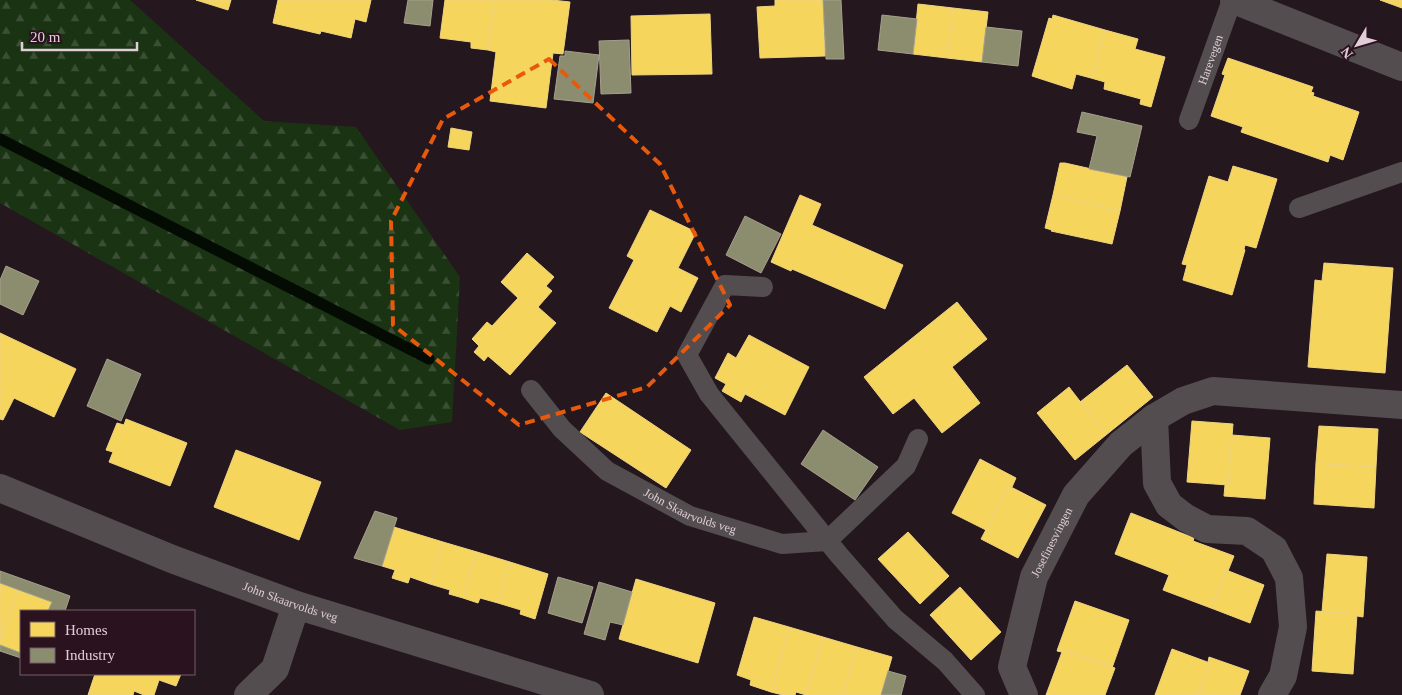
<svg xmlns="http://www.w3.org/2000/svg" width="1402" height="695" font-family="Georgia,serif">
<defs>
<pattern id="forest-firs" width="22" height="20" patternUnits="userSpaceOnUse" patternTransform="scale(1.25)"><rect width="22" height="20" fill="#1a3313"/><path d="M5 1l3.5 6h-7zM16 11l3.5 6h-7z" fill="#3b4f35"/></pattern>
</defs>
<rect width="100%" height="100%" fill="#24181e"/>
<path fill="url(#forest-firs)" d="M0,0h130l134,121 92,6 104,150 -8,145 -52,8 -400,-227z"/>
<path fill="#f6d55c" stroke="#efd381" d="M196,0h35l-3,10z
M278,0h93l-5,22 -11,-3 -4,19 -30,-7 -1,3 -47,-11z
M445,0h49l-6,50 -17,-2v-6l-31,-4z
M494,0h58l18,2 -7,52 -10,-1 -7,55 -56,-7 6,-49 -8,-2z
M775,0h48l2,56 -65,2 -3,-51 18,-1z
M1380,0h22v8z
M918,4l35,4 -6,50 -34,-4z
M953,8l35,4 -6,50 -35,-4z
M710,14l2,60 -80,1 -1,-59z
M1053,15l52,15 -14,48 -15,-4 -4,15 -40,-13 17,-58 3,1z
M1105,30l33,9 -3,10 30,8 -14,50 -11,-3 1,-5 -37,-10 1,-7 -14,-4z
M1228,58l85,29 -2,5 3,1 -1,3 46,16 -16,48 -13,-5 -2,7 -87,-30 2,-5 -32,-11 14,-41 -3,-1z
M451,128l21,4 -3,18 -21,-3z
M1060,163h5l62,14 -7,34 -67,-16z
M1233,166l44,13 -21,69 -11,-3 -1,4 1,1 -13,45 -49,-15 4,-15 -5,-1 27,-88 19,6z
M800,195l21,9 -9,21 91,40 -18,44 -93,-40 -1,2 -20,-9z
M1053,195l67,16 -8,33 -61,-13 1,-1 -7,-2z
M650,210l46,22 -18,36 20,10 -17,34 -11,-6 -13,26 -48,-24 25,-48 -7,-4z
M527,253l27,24 -8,9 6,5 -14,16 18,16 -46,52 -22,-19 -4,5 -10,-9 5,-6 -7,-7 15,-17 5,4 26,-28 -17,-16z
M1324,263l69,5 -8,105 -77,-6 7,-87 7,1z
M957,302l30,37 -35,28 28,36 -38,30 -28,-35 -21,16 -29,-37z
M0,333l76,36 -22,48 -40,-19 -11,22 -3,-1z
M749,335l60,32 -24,48 -40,-21 -4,8 -19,-11 4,-7 -11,-6 13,-25 8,5z
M1127,365l26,32 -47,38 -26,-33z
M1069,387l37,48 -31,25 -38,-47z
M606,393l85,57 -25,38 -86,-56z
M126,419l61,24 -17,43 -61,-24 4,-10 -7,-2 11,-27 7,2z
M1192,421l41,3 -5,61 -41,-3z
M1319,426l59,3 -2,38 -60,-4z
M1232,435l38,3 -5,61 -41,-3 1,-11h3z
M236,450l85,32 -22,58 -85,-33z
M980,459l36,19 -4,9 -3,-1 -23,44 -34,-17z
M1316,463l60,4 -2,41 -60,-4z
M1009,486l37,19 -28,53 -37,-19z
M1131,513l63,25 -1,3 41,15 -6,15 -2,-1 -15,38 -48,-18 6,-15 -54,-21z
M394,527l49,15 -13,42 -20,-7 -2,6 -16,-5 3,-8 -13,-4z
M908,532l41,44 -29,28 -42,-45z
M443,542l34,10 -14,46 -14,-4 1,-4 -20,-6z
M477,552l33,10 -12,41 -18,-5 -2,5 -15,-5z
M1327,554l40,3 -4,60 -6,-1v-2l-35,-2z
M510,562l38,12 -13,45 -15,-5 1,-4 -23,-7z
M1226,570l38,15 -14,38 -39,-15z
M636,579l79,24 -17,60 -79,-24z
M0,583l18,7 -18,49z
M960,587l41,45 -30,28 -41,-45z
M18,590l34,12 -4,9h-27v42l-21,-8v-6z
M1075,601l54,19 -17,48 -54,-20z
M1316,611l41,3 -4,60 -41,-3z
M754,617l35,10 -18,65 -21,-7 1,-5 -14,-5z
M789,627l34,10 -17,58 -10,-3 -1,3h-12l-12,-3z
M823,637l34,10 -14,48h-37z
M857,647l35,10 -11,38h-38z
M1058,648l57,20 -10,27h-59l16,-43 -5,-1z
M1172,649l38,14 -12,32h-43z
M1209,657l40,14 -9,24h-42l12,-32 -2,-1z
M95,674h86l-5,12 -17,-6 -5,15h-10l-10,-4 -1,4h-45z"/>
<path fill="#8c8c6e" stroke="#a5a08e" d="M408,0h25l-3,26 -26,-3z
M823,0h18l3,59h-18z
M882,15l35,4 -4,35 -35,-4z
M986,27l36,4 -4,35 -36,-4z
M629,40l2,53 -30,1 -2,-53z
M565,51l34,4 -6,48 -39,-4 6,-43h5z
M1082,112l60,14 -12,51 -41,-8 8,-33 -20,-4z
M745,216l36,18 -20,39 -35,-18z
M6,266l33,15 -16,34 -23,-11v-24z
M107,359l34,15 -20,47 -34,-15z
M823,430l55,37 -23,33 -54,-36z
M375,511l22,7 -15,48 -28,-8z
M0,571l70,25 -5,15h-17l4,-9 -52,-19z
M558,577l35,10 -11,36 -34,-10z
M599,582l33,10 -9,33 -13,-3 -5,18 -21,-6z
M0,645l21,8v5l-21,-7z
M888,671l18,5 -5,19h-20z"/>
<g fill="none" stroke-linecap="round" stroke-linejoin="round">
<path stroke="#030b03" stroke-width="11" d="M0,139l429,220"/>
<g stroke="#534d4f" stroke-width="20">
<path id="s1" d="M1189,120l43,-120"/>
<path d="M1299,208l103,-36"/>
<path d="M763,287l-38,-2 -38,70 22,39 130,161 56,64 50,42 30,34"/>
<path id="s2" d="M531,390l31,39 45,42 83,45 92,28 45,-3 79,-75 12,-27"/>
</g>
<g stroke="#534d4f" stroke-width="28">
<path d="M1234,0l168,67"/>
<path d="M1154,418l3,65 12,22 17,13 21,11 40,2 27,18 15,29 4,49 -10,49 -11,19"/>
<path id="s3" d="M0,488l172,71 124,46 294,90"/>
<path d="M248,695l27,-26 21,-64"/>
<path id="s4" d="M1024,695l-12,-28 22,-90 42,-82 45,-51 33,-26 29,-17 30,-10 189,14"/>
</g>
</g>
<path fill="none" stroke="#e8590c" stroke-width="4" stroke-dasharray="10 6" stroke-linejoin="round" d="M549,59l111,105 70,141 -83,82 -128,38 -126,-100 -2,-104 52,-102z"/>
<g text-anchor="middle" stroke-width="5" stroke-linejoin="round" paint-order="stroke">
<g font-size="12" fill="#e0ced7" stroke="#2a121f">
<text dy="4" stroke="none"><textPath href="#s1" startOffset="64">Harevegen</textPath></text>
<text dy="4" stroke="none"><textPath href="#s2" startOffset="204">John Skaarvolds veg</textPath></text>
<text dy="4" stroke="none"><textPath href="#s4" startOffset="162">Josefinesvingen</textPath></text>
<text dy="4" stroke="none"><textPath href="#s3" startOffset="312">John Skaarvolds veg</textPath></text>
</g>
</g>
<rect x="20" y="610" width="175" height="65" fill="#2a121f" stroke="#735d69"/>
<rect x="30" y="622" width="25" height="15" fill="#f6d55c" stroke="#735d69"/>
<text x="65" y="635" font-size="15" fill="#e0ced7">Homes</text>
<rect x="30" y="648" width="25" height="15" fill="#8c8c6e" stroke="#735d69"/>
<text x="65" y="660" font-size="15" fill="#e0ced7">Industry</text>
<g transform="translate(1357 45) rotate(232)" stroke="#2a121f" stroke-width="4" paint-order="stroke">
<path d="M0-4L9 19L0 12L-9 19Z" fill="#e0ced7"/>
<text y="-8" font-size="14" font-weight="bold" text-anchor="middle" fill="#e0ced7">N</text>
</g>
<path d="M22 42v8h115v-8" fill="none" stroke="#e0ced7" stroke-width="2.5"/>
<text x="30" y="42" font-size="15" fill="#e0ced7" stroke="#2a121f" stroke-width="4" paint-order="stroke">20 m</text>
</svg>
